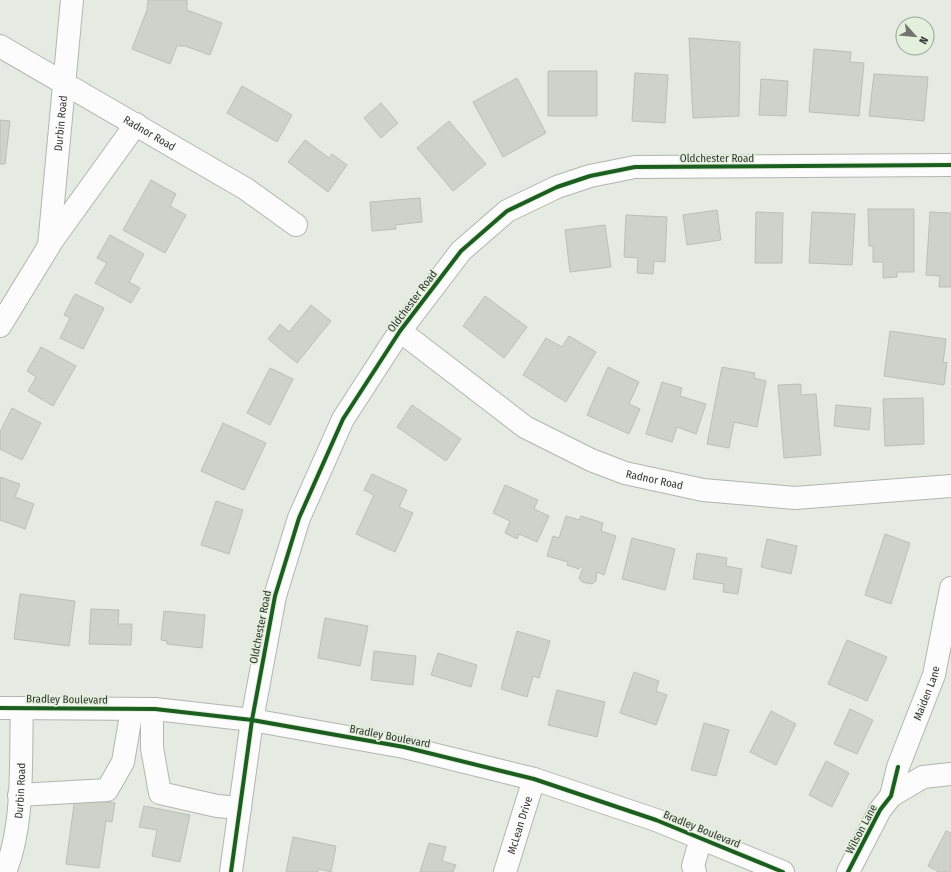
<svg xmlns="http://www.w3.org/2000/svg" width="951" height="872" font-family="'Fira Sans Condensed',sans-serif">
<rect width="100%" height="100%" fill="#e5ebe2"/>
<path fill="#cdd2ca" stroke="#babfb8" d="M148,0h39v10l35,13 -12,32 -25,-9h-8l-7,18 -38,-15 15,-39z
M689,38l51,4 -1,74 -46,2z
M814,49l37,3 -1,10 14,1 -5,53 -50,-4z
M548,71h49v45h-49z
M635,73l33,2 -3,48 -33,-2z
M874,74l54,3 -4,44 -55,-5z
M517,78l29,55 -43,24 -30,-55z
M761,79l27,2 -2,35 -27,-1z
M242,86l50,29 -15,27 -50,-29z
M381,103l17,20 -17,15 -17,-20z
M0,120l10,1 -5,43h-5z
M449,121l37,43 -33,27 -36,-43z
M305,140l24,18 3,-4 15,11 -19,27 -40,-30z
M151,180l25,14 -6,12 16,9 -21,38 -42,-23z
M420,198l2,24 -27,3 1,4 -24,2 -2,-29z
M868,209h46v63h-17v5l-14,1v-16h-10v-16h-4z
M717,210l4,30 -34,5 -4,-30z
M756,212l27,1 -1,50h-27z
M812,212l43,2 -3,51 -43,-2z
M930,212l21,1v74h-12l1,-11 -14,-1z
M626,215l41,2 -2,45 -11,-1 -1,13 -16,-1 1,-15 -14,-1z
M605,225l6,42 -41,5 -5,-42z
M110,235l34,19 -15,28 11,6 -9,15 -36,-20 12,-20 -10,-5z
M75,294l29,14 -21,41 -23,-11 10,-20 -6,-3z
M485,296l42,31 -23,31 -41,-32z
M311,305l20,16 -34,42 -29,-24 12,-15 9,8z
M890,331l56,8 -3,24 4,-1 -3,23 -60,-9z
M569,336l27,16 -30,50 -43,-27 23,-37 16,9z
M41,347l35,19 -23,40 -25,-15 8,-14 -9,-6z
M608,367l31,15 -10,22 11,5 -11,25 -42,-19z
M722,367l33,6 -1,5 12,3 -9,46 -23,-5 -5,26 -22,-4z
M270,368l23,11 -23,46 -23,-12z
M662,382l20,6 -2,8 26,8 -10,30 -19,-7 -5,15 -26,-8z
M801,384v11l15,-1 5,61 -37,3 -6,-73z
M923,398l1,46 -39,2 -2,-47z
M412,405l49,34 -15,22 -49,-34z
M836,405l35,3 -2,22 -35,-4z
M12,408l29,15 -19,37 -22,-11v-17z
M223,423l43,20 -22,47 -43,-19z
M372,474l35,16 -8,17 14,6 -18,39 -39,-18 18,-39 -10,-5z
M0,477l20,7 -5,13 19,7 -9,25 -25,-9z
M505,485l33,15 -4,9 15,7 -12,26 -18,-8 -2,5 -12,-6 5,-12 -17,-8z
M216,501l27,9 -14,44 -28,-9z
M566,516l13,4 2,-4 22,7 -2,8 15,5 -12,39 -7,-3 -1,9 -4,3 -10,-2 -3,-4 4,-10 -2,-2 -2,3 -12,-4 1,-3 -21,-6 6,-20 6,2z
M885,534l25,9 -19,61 -26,-9z
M632,538l43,11 -10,41 -43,-11z
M767,539l30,7 -6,28 -30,-7z
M697,553l30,5 -1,8 16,3 -4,25 -15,-2 1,-8 -31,-5z
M20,594l55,7 -6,45 -55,-7z
M91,609l28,1 -1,14h14l-1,21 -42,-1z
M164,611l41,4 -3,33 -35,-4v-3l-6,-1z
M325,618l43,8 -8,40 -42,-8z
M517,631l33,10 -11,37 -6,-2 -6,21 -26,-8z
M847,640l40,17 -20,44 -39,-17z
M374,651l42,5 -3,29 -42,-5z
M438,653l39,12 -6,22 -40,-12z
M634,672l25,9 -3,10 11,4 -11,30 -36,-12z
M557,690l48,12 -8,35 -49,-12z
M850,709l23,11 -16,34 -23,-10z
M771,711l25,13 -20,41 -26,-13z
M704,723l25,7 -13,46 -25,-6z
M826,761l23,12 -17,34 -23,-12z
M75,797l40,6 -3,19 -6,-1 -7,47 -33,-4z
M144,806l46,9 -10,47 -28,-6 5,-26 -18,-3z
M946,831l5,2v39h-12l-11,-6z
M293,837l43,9 -5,26 -13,-3v3h-32z
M429,843l17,4 -4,14 14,4 -3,7h-33z"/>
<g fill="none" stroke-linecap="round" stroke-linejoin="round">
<g stroke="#b1b6af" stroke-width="24">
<g id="minor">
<path id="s1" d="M0,46l246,143 50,36"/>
<path d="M49,245l87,-121"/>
<path id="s2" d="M0,326l49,-80 23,-246"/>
<path id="s3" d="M400,331l125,96 66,33 34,13 78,17 92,8 156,-12"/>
<path d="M152,709v39l8,45 57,13 23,2"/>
<path d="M19,795l88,-5 16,-28 9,-53"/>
<path id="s4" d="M891,796l7,-29 36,-92 17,-87"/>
<path id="s5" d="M5,872c20,-48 15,-113 17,-164"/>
<path d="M231,872l21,-152 23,-124 24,-78 44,-99 57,-88 61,-80 46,-40 50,-24 33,-11 45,-9 316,-2"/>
<path id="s6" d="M505,872l29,-93"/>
<path d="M695,872l-2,-6 8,-28"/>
</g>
</g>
<g stroke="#b1b6af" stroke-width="24">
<path id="major" d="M0,708l155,1 97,11 152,27 130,32 122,41 127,52
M848,872l32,-62 11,-14 32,-19 28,-3"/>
</g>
<use href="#minor" stroke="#fbfcfb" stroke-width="22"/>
<use href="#major" stroke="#fbfcfb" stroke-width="22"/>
<g stroke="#e4efde" stroke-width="6">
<path id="cycleway" d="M0,708l155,1 97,11 152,27 130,32 122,41 127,52
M231,872l21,-152 23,-124 24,-78 44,-99 57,-88 61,-80 46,-40 50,-24 33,-11 45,-9 316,-2
M848,872l32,-62 11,-14 7,-29"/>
</g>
<use href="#cycleway" stroke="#1b5e20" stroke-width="4"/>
</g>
<g text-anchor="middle" stroke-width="3.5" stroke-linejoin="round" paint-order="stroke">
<g font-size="11" fill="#323630" stroke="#e4efde">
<text dy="4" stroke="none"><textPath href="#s2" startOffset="217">Durbin Road</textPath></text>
<text dy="4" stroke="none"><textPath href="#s1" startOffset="173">Radnor Road</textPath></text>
<text x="717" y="162">Oldchester Road</text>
<text transform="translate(412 301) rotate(-53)" y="4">Oldchester Road</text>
<text dy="4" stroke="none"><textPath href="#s3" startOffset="298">Radnor Road</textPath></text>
<text transform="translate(260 627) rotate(-79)" y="4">Oldchester Road</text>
<text dy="4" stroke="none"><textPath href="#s4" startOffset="109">Maiden Lane</textPath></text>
<text transform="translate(67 699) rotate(1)" y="4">Bradley Boulevard</text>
<text transform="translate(390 736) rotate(11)" y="4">Bradley Boulevard</text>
<text dy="4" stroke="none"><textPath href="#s5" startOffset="83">Durbin Road</textPath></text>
<text dy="4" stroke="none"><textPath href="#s6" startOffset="49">McLean Drive</textPath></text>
<text transform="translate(702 829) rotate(22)" y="4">Bradley Boulevard</text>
<text transform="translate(861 829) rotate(-62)" y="4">Wilson Lane</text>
</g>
</g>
<g transform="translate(915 36) rotate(117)"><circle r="19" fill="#e4efde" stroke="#9da598"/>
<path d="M0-3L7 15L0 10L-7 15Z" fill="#71756e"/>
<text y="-6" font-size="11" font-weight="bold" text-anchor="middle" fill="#323630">N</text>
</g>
</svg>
